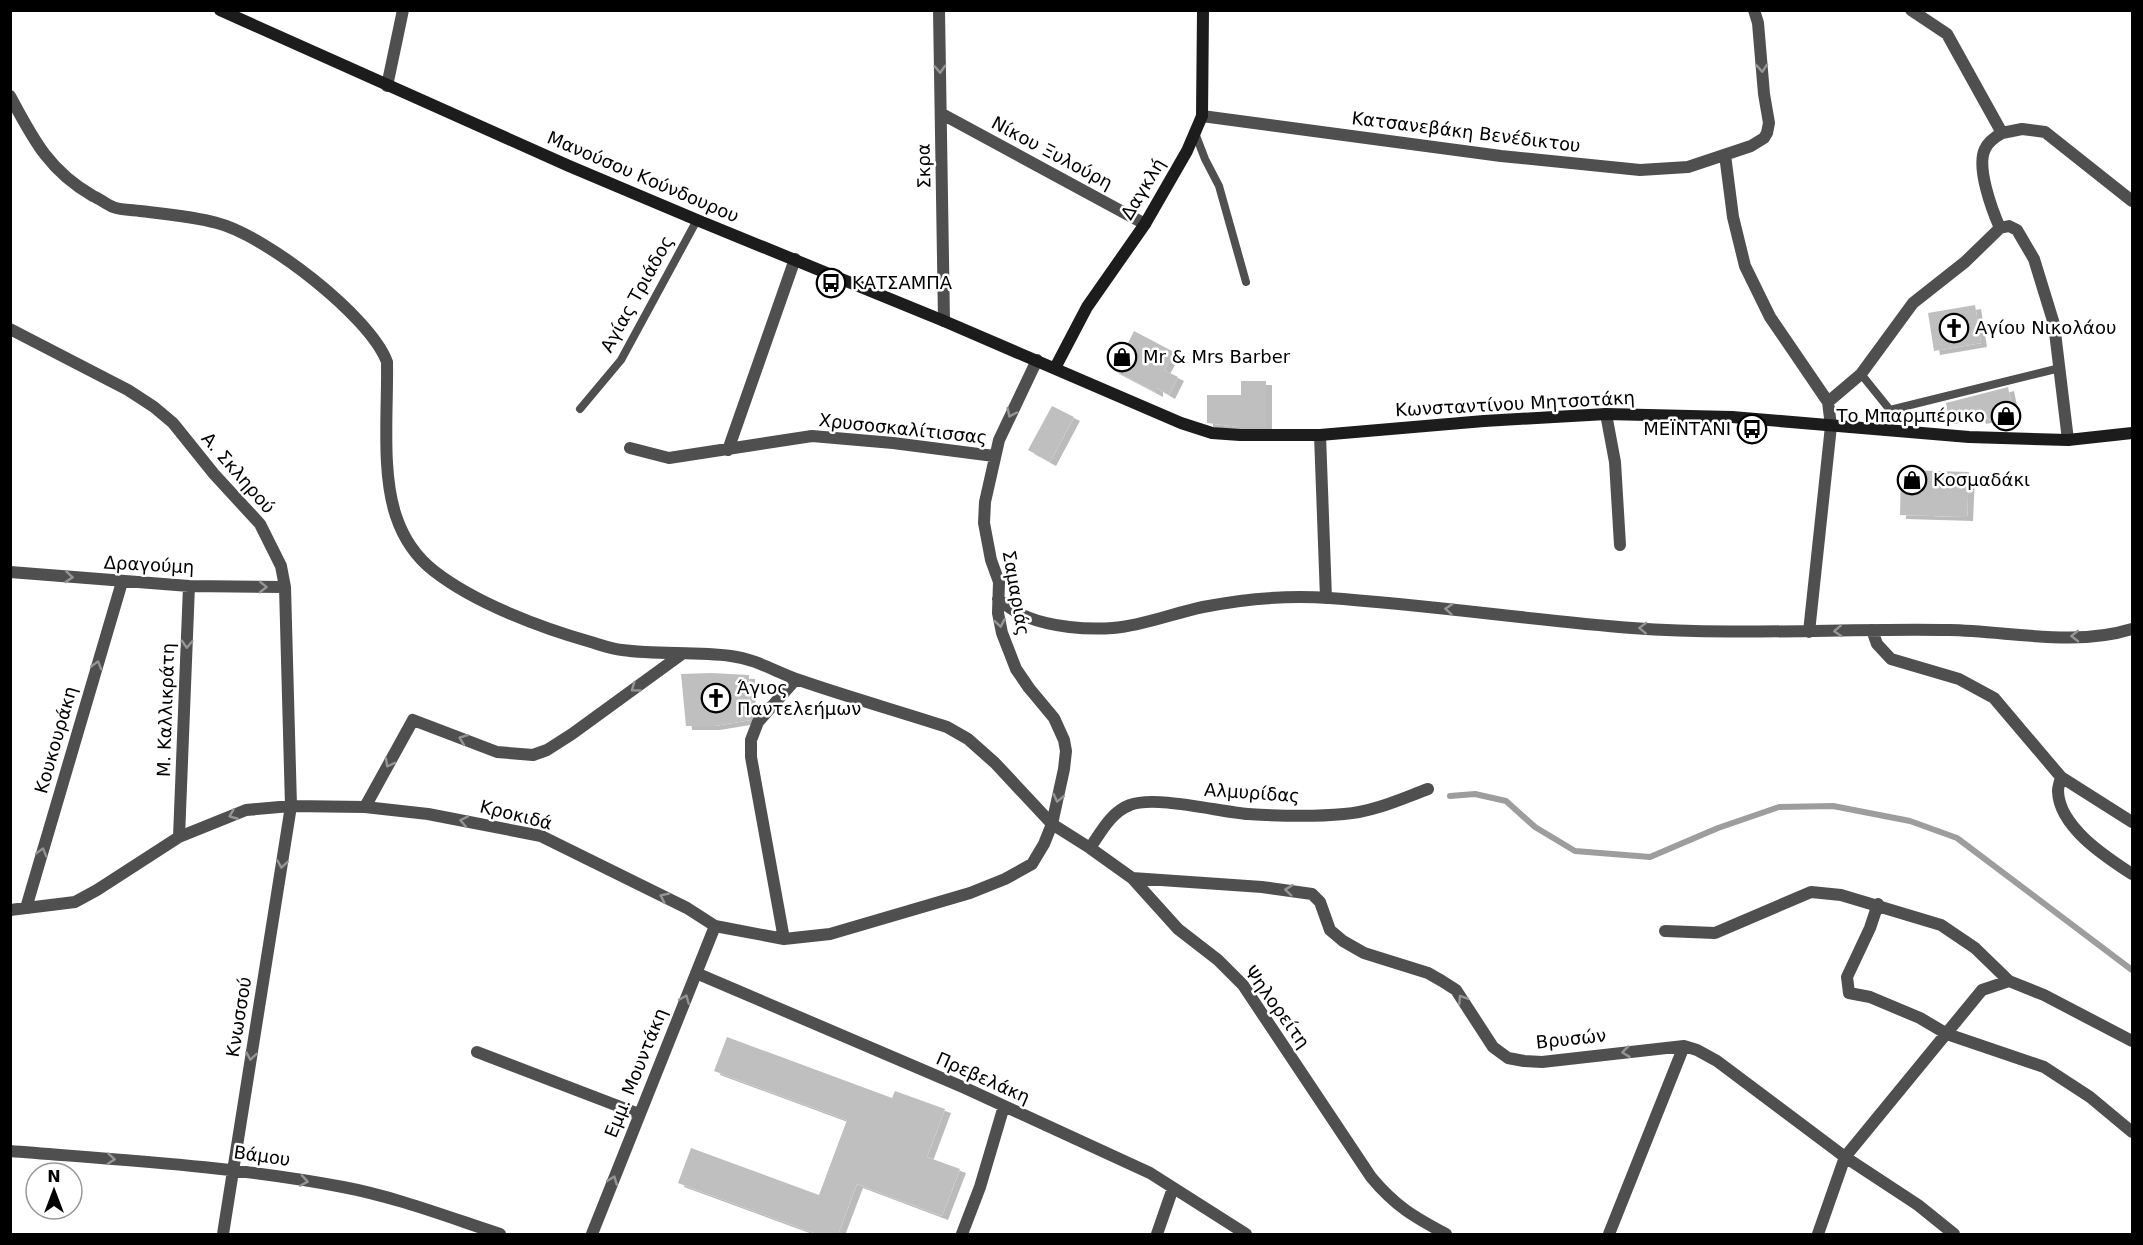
<svg xmlns="http://www.w3.org/2000/svg" width="2143" height="1245" font-family="'DejaVu Sans',sans-serif">
<defs>
<filter id="shadow"><feDropShadow dx="6" dy="4" stdDeviation="0" flood-color="#0004"/></filter>
</defs>
<rect width="100%" height="100%" fill="#fff"/>
<g fill="none" stroke-linecap="round" stroke-linejoin="round">
<path stroke="#9d9d9d" stroke-width="6" d="M1450,796l25,-2 31,7 29,26 40,24 75,6 68,-29 61,-21 54,-1 77,15 47,17 175,132"/>
</g>
<path fill="#bfbfbf" filter="url(#shadow)" d="M1975,305l6,38 -47,8 -6,-38z
M1134,331l40,21 -10,18 14,7 -9,18 -12,-7v5l-44,-23 4,-8 -7,-4 9,-17 8,4z
M1241,381h25v46h-26l-33,-4v-28h34z
M2008,387l6,29 -24,5 -1,-3 -9,2 -2,-6 -29,6 -3,-17z
M1052,406l22,11 -24,45 -22,-12z
M1901,470l68,2 -2,45 -67,-2z
M711,673l38,2 1,45 -36,6h-28l-5,-52z
M727,1037l165,61 3,-7 50,18 -18,48 33,12 -18,47 -85,-32 -19,50h-21l-139,-51 13,-35 128,47 28,-75 -133,-49z"/>
<g fill="none" stroke-linecap="round" stroke-linejoin="round">
<path stroke="#4f4f4f" stroke-width="8" d="M1195,133l10,26 14,27 27,96
M1861,374l29,36 170,-42
M580,409l41,-49 76,-140"/>
<path stroke="#4f4f4f" stroke-width="12" d="M939,10l5,311
M387,86l16,-76
M10,96c23,43 39,75 83,100 7,3 13,8 20,11 8,3 19,3 27,4 26,3 52,5 77,12 48,12 153,93 170,139 1,46 -6,110 9,154 7,21 20,41 38,55 41,32 107,57 157,71 10,3 21,7 31,8 36,5 73,1 109,6 25,3 45,16 68,24 49,17 99,31 148,47l21,12 27,24 57,61 38,24 42,30 46,51 40,31 25,25 128,192c24,29 43,40 75,57
M942,114l203,110
M1202,116l299,40 139,14 48,-3 63,-21 13,-8 3,-5 2,-10 -5,-29 -6,-71 -4,-13
M2002,133l20,-4 23,3 87,69
M1725,155l8,62 12,49 25,51 58,85 3,24 -22,206
M2000,228l9,-2 8,4 17,29 20,65 14,116
M10,329l118,61 26,17 19,16 41,51 46,50 21,42 4,21 6,219 -68,428
M1828,402l33,-28 52,-71 52,-41 35,-34c-8,-18 -24,-61 -15,-79 3,-7 10,-12 17,-16l-55,-99 -36,-24
M1606,414l9,48 5,83
M1320,435l6,163
M630,448l39,10 143,-22 81,7 101,13
M728,450l67,-191
M10,572l179,14 96,1
M998,599c9,7 18,14 29,18 25,10 59,13 86,11 29,-2 61,-15 90,-21 41,-8 84,-12 126,-9 101,7 202,22 303,30 106,8 212,0 317,2 60,1 125,17 183,-1
M1872,630l5,14 14,15 68,20 35,19 67,79 71,45
M2061,777c-1,5 -3,10 -3,14 1,36 48,66 74,83
M365,807l48,-87 84,32 36,3 14,-5 25,-16 110,-80
M179,837l10,-251
M1090,848c11,-16 21,-36 40,-43 25,-10 90,7 118,9 32,2 65,3 96,0 29,-2 57,-15 84,-25
M1132,878l130,9 50,7 8,8 10,28 13,11 21,12 64,20 14,8 14,9 37,57 15,11 16,3 18,1 142,-16 13,4 20,11 128,96 73,48 36,29
M1878,904l-8,24 -23,49 2,16 21,4 50,21 27,16 97,33 46,30 42,35
M26,908l96,-326
M10,910l65,-8 22,-12 82,-53 67,-27 45,-4 74,1 63,7 113,22 146,72 28,18 69,13 46,-5 140,-41 35,-14 27,-15 12,-20 8,-20 12,-55 2,-18 -2,-11 -10,-22 -25,-30 -13,-19 -14,-36 -4,-20 1,-31 -8,-22 -7,-37 1,-21 14,-62 38,-80
M1665,931l50,2 96,-41 30,3 100,30 34,23 34,33 35,14 88,46
M784,939l-33,-182v-17l7,-18 38,-43
M696,973l269,115 185,85 96,61
M477,1052l162,62
M10,1151c111,9 223,15 333,36 53,10 105,30 157,47
M592,1234l123,-308
M962,1234l18,-47 24,-81
M1157,1234l16,-46
M1609,1234l75,-188
M1818,1234l27,-77 137,-167 27,-9"/>
<path stroke="#1c1c1c" stroke-width="12" d="M220,10l349,156 128,54 247,101 237,102 31,10 28,2h80l164,-14 122,-7 126,3 237,20 99,3 64,-7
M1055,368l32,-61 58,-83 42,-73 15,-35 1,-106"/>
</g>
<defs><path id="oneway-chevron" d="M-2-3.5L2.5 0L-2 3.5" fill="none" stroke-width="1.6" stroke-linecap="round" stroke-linejoin="round" transform="scale(1.5)"/></defs>
<g stroke="#959595">
<use href="#oneway-chevron" transform="translate(1762 68) rotate(86)"/>
<use href="#oneway-chevron" transform="translate(940 69) rotate(88)"/>
<use href="#oneway-chevron" transform="translate(1011 413) rotate(115)"/>
<use href="#oneway-chevron" transform="translate(69 577) rotate(5)"/>
<use href="#oneway-chevron" transform="translate(263 587) rotate(1)"/>
<use href="#oneway-chevron" transform="translate(1449 609) rotate(-175)"/>
<use href="#oneway-chevron" transform="translate(1000 623) rotate(80)"/>
<use href="#oneway-chevron" transform="translate(1643 628) rotate(-178)"/>
<use href="#oneway-chevron" transform="translate(1838 631) rotate(177)"/>
<use href="#oneway-chevron" transform="translate(2075 636) rotate(179)"/>
<use href="#oneway-chevron" transform="translate(187 644) rotate(92)"/>
<use href="#oneway-chevron" transform="translate(97 665) rotate(-74)"/>
<use href="#oneway-chevron" transform="translate(635 688) rotate(144)"/>
<use href="#oneway-chevron" transform="translate(463 739) rotate(-159)"/>
<use href="#oneway-chevron" transform="translate(389 763) rotate(119)"/>
<use href="#oneway-chevron" transform="translate(1058 798) rotate(103)"/>
<use href="#oneway-chevron" transform="translate(233 815) rotate(158)"/>
<use href="#oneway-chevron" transform="translate(464 821) rotate(-169)"/>
<use href="#oneway-chevron" transform="translate(42 852) rotate(-74)"/>
<use href="#oneway-chevron" transform="translate(282 864) rotate(99)"/>
<use href="#oneway-chevron" transform="translate(1289 890) rotate(-174)"/>
<use href="#oneway-chevron" transform="translate(664 897) rotate(-154)"/>
<use href="#oneway-chevron" transform="translate(685 999) rotate(-68)"/>
<use href="#oneway-chevron" transform="translate(1462 999) rotate(-123)"/>
<use href="#oneway-chevron" transform="translate(1626 1052) rotate(173)"/>
<use href="#oneway-chevron" transform="translate(251 1056) rotate(99)"/>
<use href="#oneway-chevron" transform="translate(111 1159) rotate(5)"/>
<use href="#oneway-chevron" transform="translate(613 1180) rotate(-69)"/>
<use href="#oneway-chevron" transform="translate(304 1181) rotate(9)"/>
</g>
<defs>
<g id="bus-ring" transform="scale(1.5)"><circle r="9.5" fill="#fff" stroke="#000" stroke-width="1.5"/><path d="M-5-6H5V4H4V6H2V4H-2V6H-4V4H-5ZM-3.5-4V0h7V-4ZM-3.5 1.2v1.5H-2V1.2ZM2 1.2v1.5H3.5V1.2Z" fill="#000"/></g>
<g id="church-ring" transform="scale(1.5)"><circle r="9.5" fill="#fff" stroke="#000" stroke-width="1.5"/><path d="M-1.2-6h2.4v3.5h3.3v2.4h-3.3V6h-2.4V-.1h-3.3v-2.4h3.3Z" fill="#000"/></g>
<g id="shop-ring" transform="scale(1.5)"><circle r="9.5" fill="#fff" stroke="#000" stroke-width="1.5"/><path d="M-5-2.5h2.3a2.7 3.5 0 0 1 5.4 0H5L5.5 6h-11ZM-1.5-2.5h3a1.5 2.3 0 0 0-3 0Z" fill="#000"/></g>
</defs>
<g fill-rule="evenodd">
<use href="#bus-ring" x="831" y="283"/>
<use href="#church-ring" x="1954" y="328"/>
<use href="#shop-ring" x="1122" y="357"/>
<use href="#shop-ring" x="2006" y="416"/>
<use href="#bus-ring" x="1752" y="429"/>
<use href="#shop-ring" x="1912" y="480"/>
<use href="#church-ring" x="716" y="698"/>
</g>
<g text-anchor="middle" stroke-width="5" stroke-linejoin="round" paint-order="stroke">
<g font-size="18" fill="#000" stroke="#fff">
<text transform="translate(1466 132) rotate(7)" y="6">Κατσανεβάκη Βενέδικτου</text>
<text transform="translate(1052 153) rotate(28)" y="6">Νίκου Ξυλούρη</text>
<text transform="translate(924 166) rotate(-91)" y="6">Σκρα</text>
<text transform="translate(643 177) rotate(23)" y="6">Μανούσου Κούνδουρου</text>
<text transform="translate(1143 189) rotate(-59)" y="6">Δαγκλή</text>
<text transform="translate(637 294) rotate(-61)" y="6">Αγίας Τριάδος</text>
<text transform="translate(1515 404) rotate(-3)" y="6">Κωνσταντίνου Μητσοτάκη</text>
<text transform="translate(903 429) rotate(6)" y="6">Χρυσοσκαλίτισσας</text>
<text transform="translate(238 473) rotate(49)" y="6">Α. Σκληρού</text>
<text transform="translate(149 565) rotate(3)" y="6">Δραγούμη</text>
<text transform="translate(1016 593) rotate(80)" y="6">Σαμαριάς</text>
<text transform="translate(166 710) rotate(-88)" y="6">Μ. Καλλικράτη</text>
<text transform="translate(56 740) rotate(-74)" y="6">Κουκουράκη</text>
<text transform="translate(1252 793) rotate(4)" y="6">Αλμυρίδας</text>
<text transform="translate(516 815) rotate(14)" y="6">Κροκιδά</text>
<text transform="translate(1277 1007) rotate(54)" y="6">Ψηλορείτη</text>
<text transform="translate(239 1017) rotate(-81)" y="6">Κνωσσού</text>
<text transform="translate(1571 1039) rotate(-6)" y="6">Βρυσών</text>
<text transform="translate(636 1073) rotate(-68)" y="6">Εμμ. Μουντάκη</text>
<text transform="translate(983 1078) rotate(24)" y="6">Πρεβελάκη</text>
<text transform="translate(262 1156) rotate(8)" y="6">Βάμου</text>
</g>
<g font-size="18" fill="#000" stroke="#fff" text-anchor="start">
<text x="852" y="289">ΚΑΤΣΑΜΠΑ</text>
<text x="1975" y="334">Αγίου Νικολάου</text>
<text x="1143" y="363">Mr &amp; Mrs Barber</text>
<text x="1985" y="422" text-anchor="end">Το Μπαρμπέρικο</text>
<text x="1731" y="435" text-anchor="end">ΜΕΪΝΤΑΝΙ</text>
<text x="1933" y="486">Κοσμαδάκι</text>
<text x="737" y="694">Άγιος<tspan x="737" dy="21">Παντελεήμων</tspan></text>
</g>
</g>
<rect width="2143" height="1245" fill="none" stroke="#000000" stroke-width="24"/>
<g transform="translate(54 1191)"><circle r="28" fill="#ffffff" stroke="#999999" stroke-width="1.5"/>
<path d="M0-4.5L10 22L0 15L-10 22Z" fill="#000000"/>
<text y="-9" font-size="16" font-weight="bold" text-anchor="middle" fill="#000000">N</text>
</g>
</svg>
